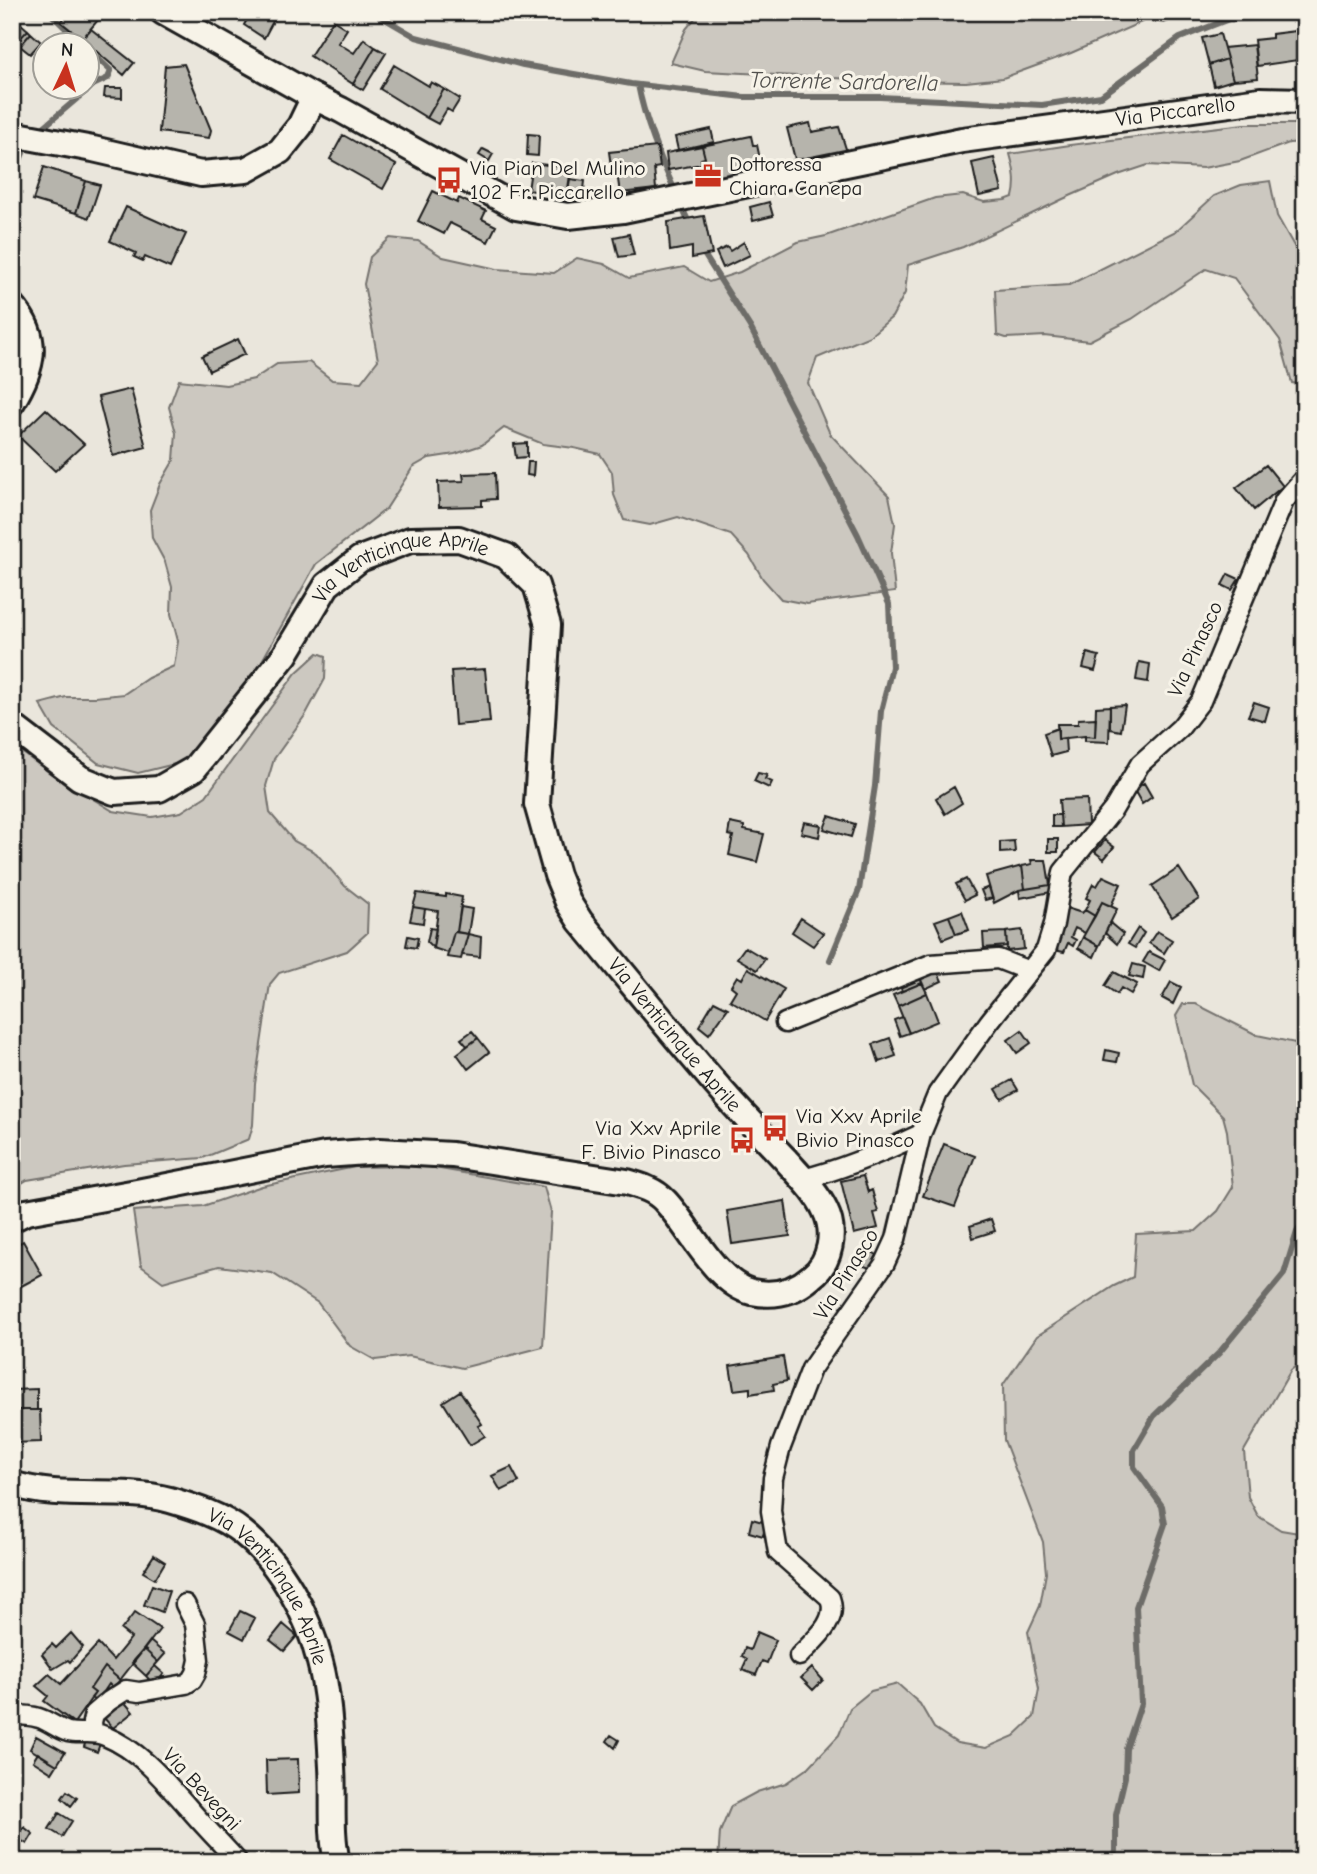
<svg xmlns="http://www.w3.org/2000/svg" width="1317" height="1874" font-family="'Comic Neue',sans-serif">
<rect width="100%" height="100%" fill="#eae6dc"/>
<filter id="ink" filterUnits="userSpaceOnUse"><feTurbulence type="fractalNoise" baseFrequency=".0143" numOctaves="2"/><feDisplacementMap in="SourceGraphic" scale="14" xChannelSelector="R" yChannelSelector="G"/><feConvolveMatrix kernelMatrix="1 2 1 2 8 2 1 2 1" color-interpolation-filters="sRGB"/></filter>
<g filter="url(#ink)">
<path fill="#ccc8c0" stroke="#74726e" stroke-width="2" d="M700,12h489l-25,11 -18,-3 -75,33 -68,25 -37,4 -76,-1 -185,-10 -34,-8 15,-34z
M1244,124h61v18l-16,1 -49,18 -37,7 -55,-3 -30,10 -55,24 -100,48 -55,18 -3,28 -13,24 -22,19 -53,22 -9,25 22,51 59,62 6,28 -4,29 4,39 -88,12 -26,-5 -18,-20 -14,-24 -18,-20 -53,-18 -28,8 -26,-5 -10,-25 -2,-23 -12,-18 -26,-6 -31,-4 -39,-16 -22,17 -27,9 -26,4 -16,9 -27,42 -70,55 -58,104 -75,94 -45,11 -40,-10 -44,-35 -14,-24 26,-7h29l29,-3 24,-16 26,-12 4,-25 -7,-27 1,-27 -7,-25 -13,-24 -2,-28 10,-26 14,-24 2,-27 -7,-26 10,-27 47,5 28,-6 23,-15 32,-2 23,18 29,2 17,-22 -14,-76 6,-27 20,-19 28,3 25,16 54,12 57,4 23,-15 27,6 25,14 55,-11 25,15 31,-10 58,-30 28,-6 109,-38 28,-3 21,7 21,-2 8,-3c4,-15 1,-29 -3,-43l60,-9z
M1270,181l7,35 22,39 6,4v126l-13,-2 -12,-43 -46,-62 -28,-9 -74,50 -43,22 -44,-5 -39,2 -9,-3 -2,-45 74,-5 107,-54 38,-35 27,-11z
M318,653l8,3 -1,23 -19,35 -32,45 -8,27 4,27 24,28 22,12 29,33 23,18 -1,29 -20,18 -68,22 -9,11 -15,100 -2,41 -4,14 -46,19 -79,6 -97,16 -15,9v-444l38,28 63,38 39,6 29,-5 25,-16 90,-123z
M1183,1004h13l61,31 48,10v314l-14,11 -47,81 4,46 10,19 23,14 24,4v328h-587l2,-30 11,-26 26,-14 29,-9 23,-16 30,-32 11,-27 21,-17 27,-7 22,20 14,24 23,15 29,5 28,-12 20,-19 5,-28 -11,-57 12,-26 6,-33 -3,-31 -39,-102 -1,-55 34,-49 77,-50 19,-9 3,-43 60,-3 22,-20 15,-24 -6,-56 -4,-15 -31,-31 -16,-69z
M423,1166l121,21 7,25 -8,135 -81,21 -53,-12 -34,4 -25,-14 -32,-43 -46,-30 -53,-7 -56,16 -22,-16 -8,-55 70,-5 59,-20 93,-19z"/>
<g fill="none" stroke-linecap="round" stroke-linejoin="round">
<path stroke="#6d6c68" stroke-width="6" d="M49,12l35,34
M373,12l43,25 107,28 108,19 113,13h136l162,8 59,-9 79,-58 49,-19 65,-2 11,2
M638,85c7,37 22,73 38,108
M39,131l54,-46 15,-7 3,-7 -23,-22
M12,178l15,-34
M680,203l10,22
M702,251l48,76 108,208 31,69 3,63 -11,44 -6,75 -16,104 -29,70
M1113,1862l3,-11v-36l9,-38 1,-28 15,-45 -5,-97 29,-83 -3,-18 -28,-39v-17l20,-34 65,-63 65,-79 13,-42 8,-13"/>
</g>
<path fill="#b6b4ac" stroke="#1c1c1c" stroke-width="2" d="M69,12h16l13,8 -16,19 -21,-17z
M251,12h27l-14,26 -20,-13z
M12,16l16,14 -12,13 -4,-4z
M333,20l14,9 -9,14 16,10 10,-14 11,8 -22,37 -43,-28z
M91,29l43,34 -10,12 -42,-36z
M28,30l3,3 -11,13 -4,-3z
M1304,30l1,29 -48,7 -3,-26 18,-2v-4z
M31,33l10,9 -11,12 -10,-8z
M1220,34l7,25 -18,6 -7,-27z
M1254,45l4,33 -25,2 -9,-32z
M375,47l11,6 -23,37 -10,-6z
M1227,59l6,21 -19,6 -5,-21z
M184,64l27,66 -2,8 -50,-6 6,-66z
M394,65l35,21 2,-4 13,7 -17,29 -47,-29z
M105,88h17v10l-18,-1z
M444,89l16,10 -8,13 -5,-3 -9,15 -11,-6z
M810,123l2,9 27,-5 8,25 -51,11 -9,-35z
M711,129l3,13 -36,8 -3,-13z
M528,134l11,1 -1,21 -11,-1z
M343,135l53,30 -13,24 -53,-30z
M751,136l2,9h4l5,23 -56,12 -5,-21 4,-1 -3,-12z
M702,146l3,12 -4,1 1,5 -34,6 -2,-17z
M657,147l3,20 -6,1 2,21 -36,4 -3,-20h-5l-3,-21z
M483,149l10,5 -4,7 -10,-6z
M994,158l8,33 -23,5 -7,-33z
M532,163l39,5 -4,28 -39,-6z
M44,167l42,14 -10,32 -43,-13z
M570,179l15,2 -2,17 -16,-2z
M86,181l14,4 -11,33 -13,-5z
M433,191l24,12 2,-5 27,13 -4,8 14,7 -8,16 -38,-19 -6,11 -26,-13z
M769,202l4,14 -20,5 -3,-14z
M126,207l60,27 -16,34 -25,-11 -2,4 -9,-4 2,-4 -26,-12z
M704,216l8,38 -20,4v-11l-22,4 -2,-29z
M629,234l5,21 -15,2 -5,-20z
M744,242l6,13 -27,13 -7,-16 11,-5 3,4z
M238,339l7,15 -36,17 -7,-15z
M131,389l15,58 -33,9 -15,-59z
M46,409l38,35 -29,27 -37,-35z
M527,443v14l-11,1 -2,-14z
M528,462h6l-1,14 -6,-1z
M1266,465l17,21 -29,24 -18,-22z
M495,473l1,26 -14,1v6l-43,1 -1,-25 26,-1 -1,-7z
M1228,574l11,5 -7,11 -10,-5z
M1087,653l12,3 -4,15 -12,-3z
M1139,662l11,2 -2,18 -12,-2z
M485,669l5,53 -35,3 -4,-54z
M1254,702l15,5 -4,14 -17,-5z
M1125,705l-4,26 -11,-2v-23z
M1110,706l-1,36 -24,-1v-5l10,1 1,-30z
M1096,718l-1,19 -10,-1 -27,3 -1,-15h21v-5z
M1058,728v11l7,-1 1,14 -15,4 -7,-23z
M758,773l9,2 -2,4 7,3 -3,6 -15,-7z
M1144,783l8,14 -10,7 -8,-14z
M954,787l8,16 -17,11 -9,-16z
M1087,799l1,26 -27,2 -2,-27z
M1052,815h8l1,12h-9z
M829,816l26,8 -4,13 -27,-8z
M804,822l17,3 -2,12 -18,-4z
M730,823l14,3v4l20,4 -7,28 -28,-7 4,-19 -5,-1z
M1048,839h10v13h-10z
M1105,840l9,7 -10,12 -9,-7z
M1014,841l1,11 -15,1v-11z
M1031,860h15l4,25 -25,4 -3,-23 10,-2z
M1022,866l3,23 -6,1 -25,13 -8,-27z
M1179,868l20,31 -27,18 -20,-31z
M1103,876l18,8 -10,22 -9,-4 -7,14 -10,-6 5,-10 -4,-2 7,-14 4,2z
M966,879l9,16 -10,5 -9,-16z
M1050,885l1,7 -31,6 -1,-8z
M989,887l3,11 -7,2 -4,-10z
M417,893l29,4v-3l16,3 -5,35h-3l-6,21 -15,-5 5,-37 -25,-4z
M1102,902l15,7 -18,37 -16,-9z
M1060,906l22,7 3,-3 10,6 -10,17 -10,-5 -4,9 5,3 -3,6 -5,-3 -4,9 -15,-3z
M413,907l12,2 -2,14 -13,-2z
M461,907l11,2 -4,25 -11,-2z
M962,911l7,19 -13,4 -7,-18z
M949,916l7,18 -13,5 -8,-18z
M801,918l22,15 -10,13 -21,-14z
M1110,923l13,11 -6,10 -12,-11z
M430,928l6,1 -3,19 -6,-6z
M1138,928l6,5 -9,15 -7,-4z
M1022,930l2,19 -17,2 -1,-19z
M1157,931l15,9 -8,13 -15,-10z
M454,932l14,2 -7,25 -14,-2z
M1006,932l1,14 -23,2 -1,-15z
M468,934l13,3 -1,20 -18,-2z
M408,936l10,2 -2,10 -10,-2z
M1083,937l16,9 -5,11 -16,-9z
M745,947l20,12 -8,11 -20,-12z
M1149,952l16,8 -6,11 -16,-9z
M1133,964l12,3 -2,12 -14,-3z
M935,966l7,15 -17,8 -7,-16z
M748,968l36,21 -19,32 -35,-21 6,-10 -5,-4 6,-10 5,3z
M1114,972l23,12 -6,10 -10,-6 -4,6 -12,-8z
M918,973l4,10 -20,8 -4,-10z
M1171,982l10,5 -8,17 -11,-6z
M922,983l5,10 -29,13 -5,-11z
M927,993l11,28 -29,12 -11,-27z
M714,1001l14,7 -19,26 -10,-8z
M902,1017l7,16 -9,3 -6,-16z
M1022,1030l9,13 -14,10 -9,-13z
M472,1031l6,7 -11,8 -6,-7z
M478,1038l11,14 -21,17 -11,-15z
M890,1038l6,18 -17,6 -6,-18z
M1106,1050l13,3 -2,9 -13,-2z
M1012,1080l6,10 -16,9 -6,-10z
M944,1144l31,12 -20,51 -32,-11z
M863,1176l5,16 4,-2 6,22 -4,1 4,15 -24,6 -13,-53z
M785,1201l5,35 -58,8 -5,-33z
M991,1219l4,12 -22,7 -3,-12z
M23,1241l19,34 -30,16v-44z
M869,1250l8,5 -7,13 -9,-3z
M783,1357l4,24 -14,3 1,6 -24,4v-6l-16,2 -4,-24z
M37,1389v21h-25v-20z
M460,1391l22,33 -4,2 7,10 -15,9 -27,-43z
M12,1410h28l1,32 -29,1z
M511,1467l8,15 -18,9 -9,-15z
M752,1519l14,4 -3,13 -14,-4z
M154,1555l11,7 -10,17 -12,-7z
M152,1585l17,6 -7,21 -18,-7z
M240,1611l15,7 -11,21 -15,-8z
M135,1612l25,17 -40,51 -15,-13 -15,22 5,4 -21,30 -30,-22 4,-5 -12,-10 13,-12 12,10 37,-40 15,16 18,-22 -10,-8z
M283,1624l14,12 -13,15 -14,-11z
M757,1632l19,8 -9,23 -5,-2 -6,14 -14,-5 5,-11 -5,-3 3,-8 5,2z
M71,1633l12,14 -13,15 -2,-2 -15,9 -11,-15 10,-10 4,4z
M150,1641l15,13 -7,8 -14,-13z
M144,1649l14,13 -12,14 -14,-13z
M155,1666l9,8 -10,11 -8,-9z
M105,1667l15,13 -7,8 -4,-4 -12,18 -6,-4 4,-5 -5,-4z
M812,1668l11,12 -10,10 -12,-12z
M12,1685h7l1,18 -8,1z
M122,1699l11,13 -20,16 -11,-12z
M611,1735l8,5 -4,8 -8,-7z
M36,1736l29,16 -8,13 -27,-16z
M87,1737l14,4 -4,11 -13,-5z
M38,1753l19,12 -5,8 -19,-12z
M298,1759l1,34 -32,2 -1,-35z
M67,1791l10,7 -6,8 -9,-8z
M59,1813l13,8 -10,16 -13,-8z
M24,1827l9,7 -6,10 -10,-6z"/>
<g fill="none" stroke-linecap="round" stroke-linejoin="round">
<g stroke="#1c1c1c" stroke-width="23">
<path id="street" d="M785,1023l146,-59 67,-5 31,12
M803,1179c41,-10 80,-27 118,-45
M799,1656c15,-16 40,-34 31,-58l-52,-46 -7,-41 2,-33 8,-31 30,-78 74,-106 11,-24 25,-105 17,-41 51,-71 57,-72 8,-26 9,-52 50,-62 27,-46 40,-36 21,-27 83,-200 21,-24
M12,1715c9,0 18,0 27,3 10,3 19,11 29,14 13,3 25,-2 37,4 34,14 58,43 82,70 16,19 34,37 51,56
M93,1732l-1,-10 2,-8 15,-13 17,-11 13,2 47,-8 6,-4 4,-7 3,-13 -4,-36 -10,-20"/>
</g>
<g stroke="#1c1c1c" stroke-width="30">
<g id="secondary">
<path id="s1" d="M163,12l151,85 27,13 175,97 52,9 55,-6 339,-70 298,-40 45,1"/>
<path d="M12,134l81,15 108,25 45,-4 34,-19 20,-25 14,-29"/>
<path d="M12,306c29,32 21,62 0,96"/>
<path id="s2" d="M12,726l68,52 34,14 45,-3 35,-20 91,-114 42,-70 33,-26 50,-19 49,-1 47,17 30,29 12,40 -11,179 20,71 11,27 12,19c49,59 97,119 147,176 19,21 39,42 58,62 14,16 31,32 40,51 11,22 6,52 -14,67 -17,15 -36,20 -59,15 -37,-9 -62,-65 -87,-91 -10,-11 -24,-15 -38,-19l-175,-27 -72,-4 -55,4 -188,37 -111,20 -14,7"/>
<path id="s3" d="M12,1484c51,17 106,2 158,16 24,7 52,16 72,32 39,31 66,82 78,130 9,34 10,70 12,105 2,31 -2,64 5,95"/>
</g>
</g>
<use href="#street" stroke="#f7f3e8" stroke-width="18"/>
<use href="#secondary" stroke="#f7f3e8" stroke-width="24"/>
</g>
</g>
<defs>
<g id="office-bare" transform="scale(2.1)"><path d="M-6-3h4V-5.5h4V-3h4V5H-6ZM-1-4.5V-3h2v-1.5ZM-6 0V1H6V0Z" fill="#c8321e" stroke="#f7f3e8" stroke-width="2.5" paint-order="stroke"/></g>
<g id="bus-bare" transform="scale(2.1)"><path d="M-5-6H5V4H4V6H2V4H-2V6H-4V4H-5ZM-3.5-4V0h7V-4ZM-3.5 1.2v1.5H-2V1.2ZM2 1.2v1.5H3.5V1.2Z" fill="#c8321e" stroke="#f7f3e8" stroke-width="2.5" paint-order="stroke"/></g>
</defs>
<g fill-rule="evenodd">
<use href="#office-bare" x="708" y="176"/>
<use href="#bus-bare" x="449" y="180"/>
<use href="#bus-bare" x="775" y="1128"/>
<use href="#bus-bare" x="742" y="1140"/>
</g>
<g text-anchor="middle" stroke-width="6" stroke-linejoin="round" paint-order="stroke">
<g font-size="21" fill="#1c1c1c" stroke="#f7f3e8">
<text dy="7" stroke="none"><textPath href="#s1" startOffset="1073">Via Piccarello</textPath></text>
<text dy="7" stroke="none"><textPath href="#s2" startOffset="514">Via Venticinque Aprile</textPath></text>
<text transform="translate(1195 649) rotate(-65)" y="7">Via Pinasco</text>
<text dy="7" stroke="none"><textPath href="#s2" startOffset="1166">Via Venticinque Aprile</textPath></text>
<text transform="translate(846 1274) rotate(-58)" y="7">Via Pinasco</text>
<text dy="7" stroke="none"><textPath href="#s3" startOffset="298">Via Venticinque Aprile</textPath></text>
<text transform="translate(202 1789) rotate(47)" y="7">Via Bevegni</text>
</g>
<g font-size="21" fill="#1c1c1c" stroke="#f7f3e8" text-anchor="start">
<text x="729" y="171">Dottoressa<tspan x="729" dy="24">Chiara Canepa</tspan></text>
<text x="470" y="175">Via Pian Del Mulino<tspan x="470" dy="24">102 Fr. Piccarello</tspan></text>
<text x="796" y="1123">Via Xxv Aprile<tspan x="796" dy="24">Bivio Pinasco</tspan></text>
<text x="721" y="1135" text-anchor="end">Via Xxv Aprile<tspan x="721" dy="24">F. Bivio Pinasco</tspan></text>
</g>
<g font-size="23" font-style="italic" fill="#52514e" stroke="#f7f3e8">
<text transform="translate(844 81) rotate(1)" y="8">Torrente Sardorella</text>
</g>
</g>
<rect width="1317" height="1874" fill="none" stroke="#f7f3e8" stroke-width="42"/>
<rect x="21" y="21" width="1275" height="1832" fill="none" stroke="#1c1c1c" stroke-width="2.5" filter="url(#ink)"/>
<g transform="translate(66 66) rotate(4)"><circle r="33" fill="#f7f3e8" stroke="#9f9d96" stroke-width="2"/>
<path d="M0-5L12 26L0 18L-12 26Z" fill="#c8321e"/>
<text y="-10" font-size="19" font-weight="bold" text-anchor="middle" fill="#1c1c1c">N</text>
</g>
</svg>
